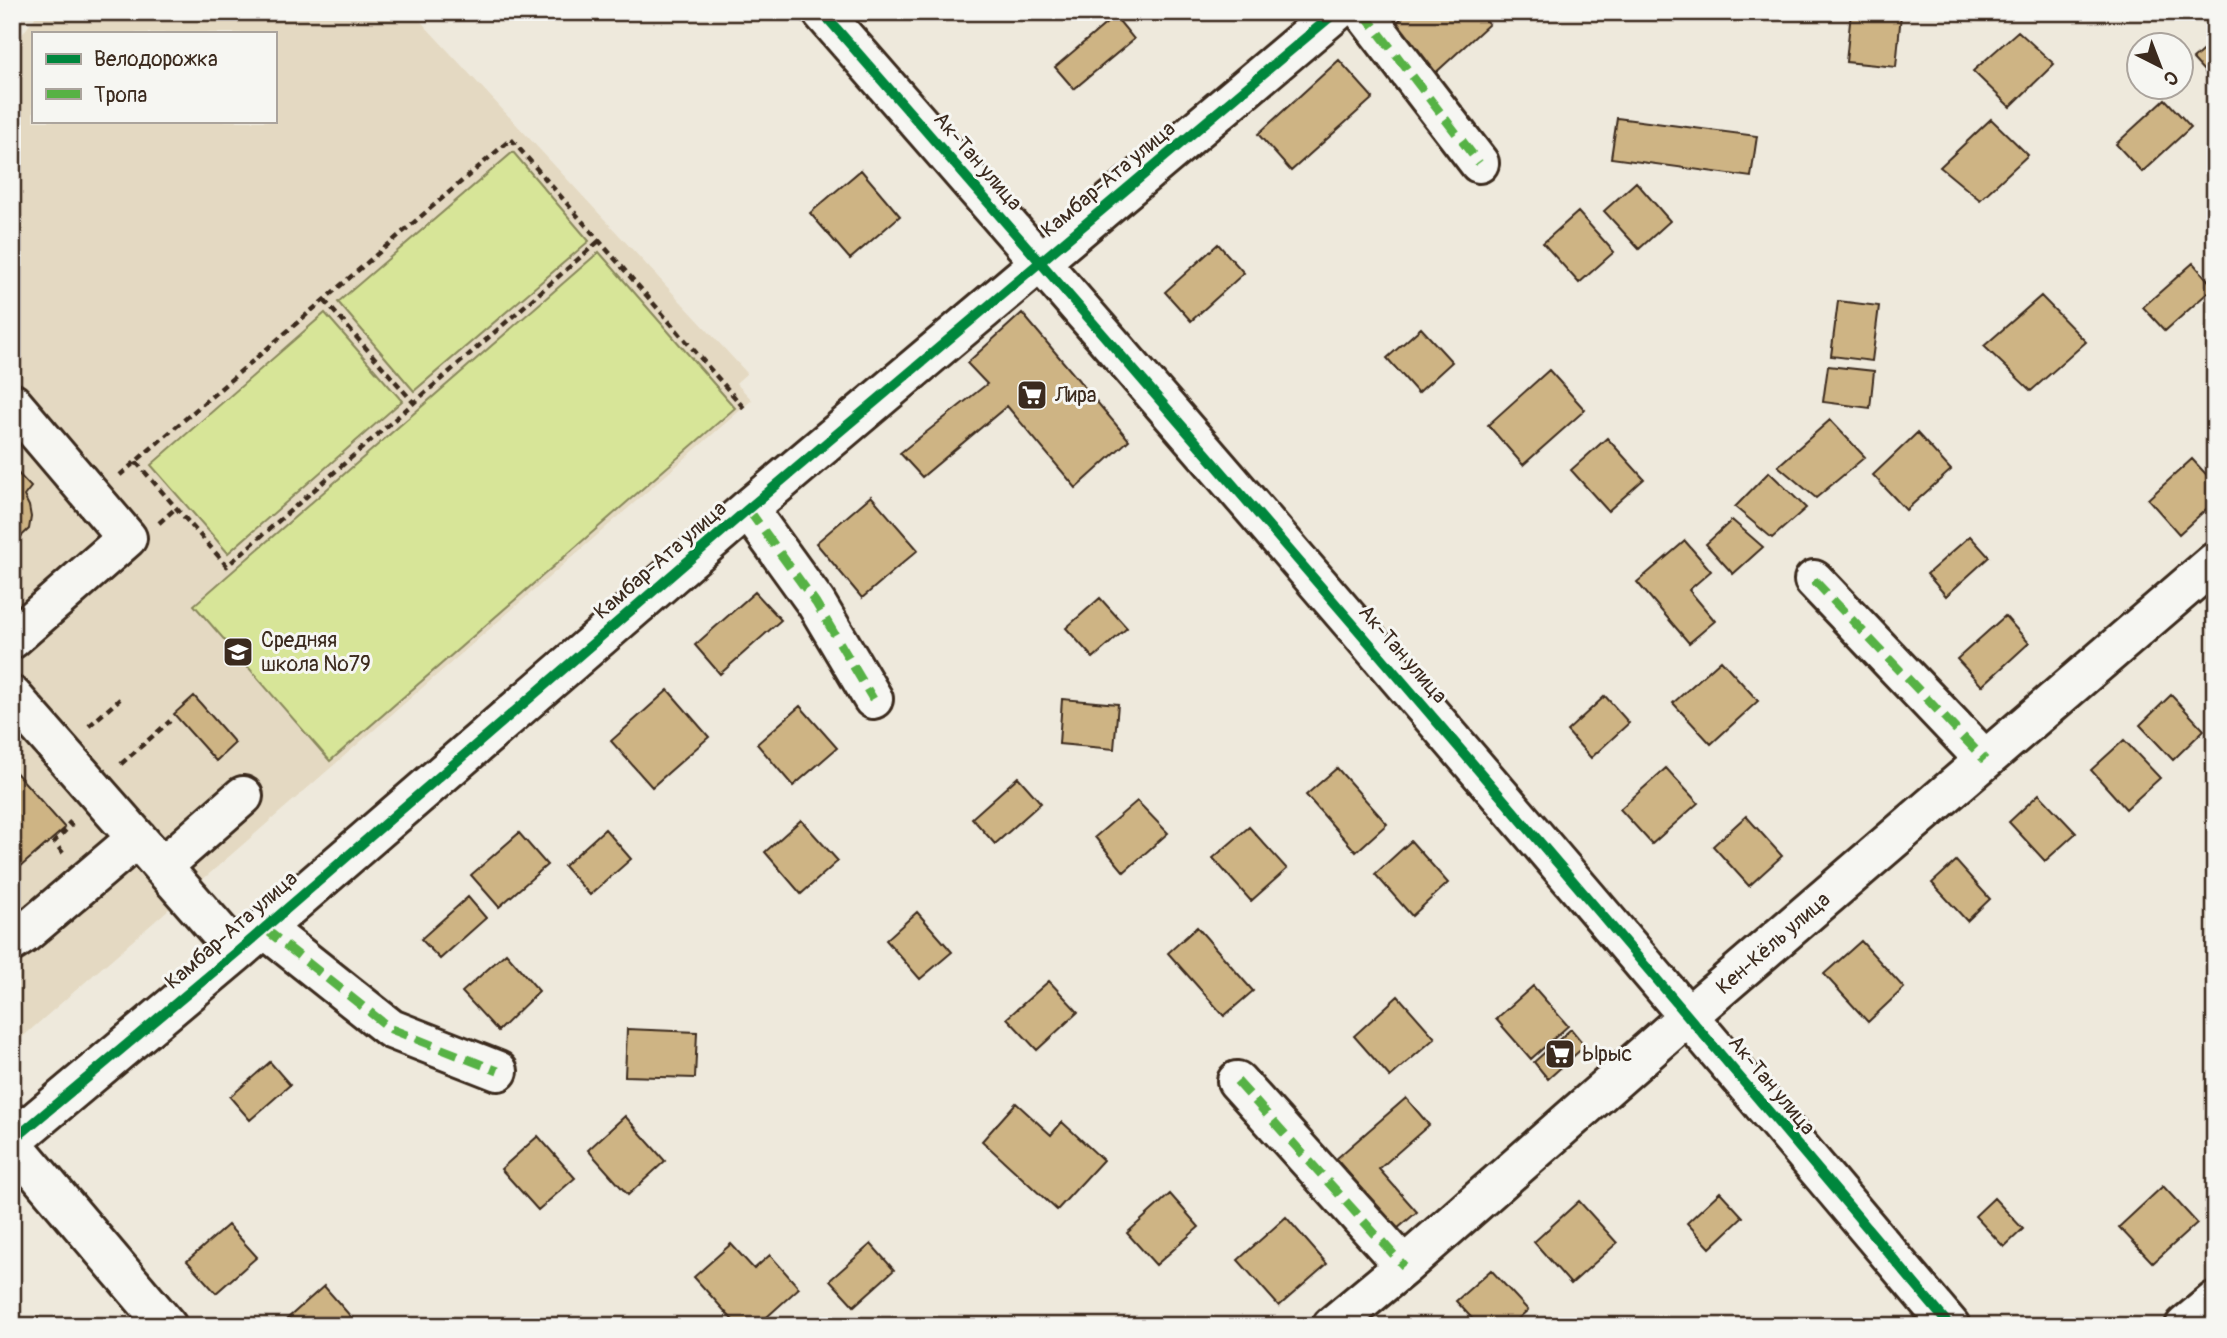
<svg xmlns="http://www.w3.org/2000/svg" width="2227" height="1338" font-family="Pangolin,sans-serif">
<rect width="100%" height="100%" fill="#eee9dc"/>
<filter id="ink" filterUnits="userSpaceOnUse"><feTurbulence type="fractalNoise" baseFrequency=".0143" numOctaves="2"/><feDisplacementMap in="SourceGraphic" scale="14" xChannelSelector="R" yChannelSelector="G"/><feConvolveMatrix kernelMatrix="1 2 1 2 8 2 1 2 1" color-interpolation-filters="sRGB"/></filter>
<g filter="url(#ink)">
<path fill="#e4d9c2" fill-rule="evenodd" d="M39,12h373l335,361 -11,10 16,17 -740,646v-998zM33,33h242v88h-242z"/>
<path fill="#d7e598" stroke="#89885b" stroke-width="2" d="M513,152l76,89 -175,150 -76,-89z
M599,252l136,156 -405,353 -136,-156z
M325,313l77,88 -174,152 -77,-88z"/>
<path fill="#ceb484" stroke="#3b2a1e" stroke-width="2" d="M1408,12h70l11,12 -57,52 -42,-47z
M1851,12l50,2 -5,53 -50,-5z
M1115,16l19,23 -60,50 -19,-22z
M2018,31l36,33 -44,43 -37,-36z
M2215,40v43l-22,-24z
M1339,60l34,38 -82,73 -33,-37z
M2165,99l26,28 -49,45 -26,-28z
M1617,118l140,18 -6,41 -140,-19z
M1991,119l37,36 -48,45 -40,-33z
M861,170l39,46 -50,43 -40,-46z
M1636,182l34,39 -31,28 -35,-38z
M1578,212l36,40 -35,31 -36,-40z
M1218,244l26,29 -53,48 -26,-29z
M2193,263l21,24 -49,44 -22,-24z
M2041,296l45,46 -55,49 -47,-45z
M1838,301l41,5 -7,55 -41,-5z
M1022,313l107,127 -53,48 -69,-82 -85,71 -22,-24 87,-69 -20,-21z
M1421,328l31,34 -34,31 -31,-35z
M1828,366l46,5 -4,37 -47,-6z
M1549,370l36,40 -62,55 -35,-40z
M1830,420l35,37 -49,41 -38,-32z
M1917,433l34,37 -45,40 -33,-35z
M1607,438l37,41 -36,32 -37,-41z
M2192,459l23,25v17l-36,33 -31,-35z
M12,467l19,20 -7,9 5,10 2,11 -2,12 -17,16z
M1769,472l37,36 -34,30 -37,-31z
M871,496l47,54 -56,48 -46,-55z
M1732,520l31,27 -30,27 -27,-30z
M1970,536l19,21 -43,39 -19,-22z
M1685,541l26,30 -22,19 26,31 -26,22 -52,-61z
M755,592l26,28 -61,54 -25,-29z
M1100,598l27,30 -34,30 -27,-30z
M2005,616l24,27 -47,43 -25,-27z
M1721,660l37,41 -47,43 -38,-41z
M668,690l41,47 -57,50 -41,-46z
M2171,695l33,35 -31,30 -33,-35z
M194,696l41,47 -19,18 -42,-47z
M1605,696l24,27 -38,35 -24,-27z
M1062,699l56,5 -4,45 -55,-5z
M800,706l37,42 -44,38 -36,-42z
M2124,740l36,38 -34,31 -35,-39z
M12,768l53,60 -53,46z
M1337,768l50,56 -31,28 -50,-57z
M1666,768l32,35 -46,41 -32,-35z
M1018,777l23,26 -46,41 -23,-26z
M2039,794l37,39 -31,28 -36,-39z
M1137,801l31,32 -44,39 -29,-35z
M1746,816l36,40 -33,30 -36,-40z
M801,820l37,41 -37,33 -36,-42z
M1249,827l38,42 -36,32 -38,-43z
M605,829l26,30 -41,36 -26,-29z
M519,833l28,32 -48,42 -28,-32z
M1411,841l37,42 -36,33 -37,-42z
M1956,861l34,38 -23,22 -35,-38z
M468,897l18,21 -46,41 -19,-20z
M917,912l35,40 -32,27 -34,-39z
M1197,927l56,64 -29,25 -56,-63z
M1861,941l43,47 -36,34 -44,-48z
M506,953l33,38 -41,40 -36,-39z
M1049,981l29,31 -41,38 -30,-32z
M1533,986l35,40 -37,33 -35,-40z
M1398,996l37,42 -45,39 -36,-41z
M627,1029l70,3 -2,46 -70,-2z
M1571,1029l14,17 -37,33 -14,-17z
M270,1062l20,23 -40,35 -20,-23z
M1406,1098l23,27 -50,44 38,43 -20,17 -61,-70z
M1016,1103l35,32 11,-13 41,38 -46,50 -75,-69z
M625,1116l40,45 -37,34 -40,-45z
M538,1136l37,42 -37,32 -37,-41z
M2163,1186l34,37 -44,40 -34,-36z
M1720,1192l23,25 -33,31 -23,-25z
M1170,1194l29,33 -43,38 -29,-32z
M1994,1198l29,31 -19,18 -29,-31z
M1579,1201l38,42 -46,41 -37,-42z
M1286,1217l41,47 -48,42 -41,-46z
M228,1225l29,32 -41,36 -29,-32z
M731,1244l23,25 16,-14 29,33 -42,38h-19l-44,-49z
M871,1244l23,26 -40,36 -24,-26z
M1491,1270l37,40 -18,16h-31l-23,-25z
M324,1286l35,40h-80z"/>
<g fill="none" stroke-linecap="round" stroke-linejoin="round">
<g stroke="#3b2a1e" stroke-width="44">
<path id="minor" d="M822,12c380,434 756,872 1128,1314
M1363,12l116,151
M12,403l115,135 -115,101
M748,509l68,94 57,96
M1814,580l171,180
M12,696l225,256
M162,867l81,-71
M264,928l127,101 107,42
M12,942l12,-8 113,-96
M1237,1081l167,185
M12,1141l225,-189 511,-443 588,-497
M12,1143l155,183
M1332,1326l72,-60 285,-251 526,-453
M2185,1326l30,-25"/>
</g>
<path stroke="#3b2a1e" stroke-width="4.5" stroke-dasharray="7 5" stroke-linecap="butt" d="M324,300l90,103
M136,462l91,104 372,-325
M120,475l391,-336 233,269
M159,523l18,-16
M89,726l31,-27
M121,764l49,-43
M63,853l-9,-11 17,-17 -4,-4"/>
<use href="#minor" stroke="#f6f6f2" stroke-width="38"/>
<path stroke="#57b245" stroke-width="9" stroke-dasharray="18 9" stroke-linecap="butt" d="M1363,12l116,151
M748,509l68,94 57,96
M1814,580l171,180
M264,928l127,101 107,42
M1237,1081l167,185"/>
<g stroke="#f6f6f2" stroke-width="15">
<path id="cycleway" d="M822,12c380,434 756,872 1128,1314
M12,1141l225,-189 511,-443 588,-497"/>
</g>
<use href="#cycleway" stroke="#00873e" stroke-width="10"/>
</g>
</g>
<defs>
<g id="supermarket-square" transform="scale(1.575)"><rect x="-9" y="-9" width="18" height="18" rx="4" fill="#3b2a1e" stroke="#f6f6f2"/><path d="M-6-5.5h2.5l.6 2H6L4.5 2H-2.5L-4.4-4H-6ZM-1.5 3.2a1.3 1.3 0 1 0 .1 0ZM3 3.2a1.3 1.3 0 1 0 .1 0Z" fill="#fff"/></g>
<g id="school-square" transform="scale(1.575)"><rect x="-9" y="-9" width="18" height="18" rx="4" fill="#3b2a1e" stroke="#f6f6f2"/><path d="M0-5L7-2L0 1L-7-2ZM-4 1L0 2.5L4 1V4Q0 6-4 4Z" fill="#fff"/></g>
</defs>
<g fill-rule="evenodd">
<use href="#supermarket-square" x="1032" y="395"/>
<use href="#school-square" x="238" y="652"/>
<use href="#supermarket-square" x="1560" y="1054"/>
</g>
<g text-anchor="middle" stroke-width="6" stroke-linejoin="round" paint-order="stroke">
<g font-size="21" fill="#3b2a1e" stroke="#f6f6f2">
<text transform="translate(978 161) rotate(49)" y="7">Ак-Тан улица</text>
<text transform="translate(1108 179) rotate(-40)" y="7">Камбар-Ата улица</text>
<text transform="translate(660 560) rotate(-41)" y="7">Камбар-Ата улица</text>
<text transform="translate(1403 654) rotate(49)" y="7">Ак-Тан улица</text>
<text transform="translate(231 930) rotate(-41)" y="7">Камбар-Ата улица</text>
<text transform="translate(1773 943) rotate(-41)" y="7">Кен-Кёль улица</text>
<text transform="translate(1772 1085) rotate(50)" y="7">Ак-Тан улица</text>
</g>
<g font-size="21" fill="#3b2a1e" stroke="#f6f6f2" text-anchor="start">
<text x="1055" y="402">Лира</text>
<text x="261" y="647">Средняя<tspan x="261" dy="24">школа №79</tspan></text>
<text x="1583" y="1061">Ырыс</text>
</g>
</g>
<rect width="2227" height="1338" fill="none" stroke="#f6f6f2" stroke-width="42"/>
<rect x="21" y="21" width="2185" height="1296" fill="none" stroke="#3b2a1e" stroke-width="2.5" filter="url(#ink)"/>
<rect x="32" y="32" width="245" height="91" fill="#f6f6f2" stroke="#aba49d" stroke-width="2"/>
<rect x="46" y="54" width="35" height="10" fill="#00873e" stroke="#aba49d" stroke-width="2"/>
<text x="94" y="66" font-size="21" fill="#3b2a1e">Велодорожка</text>
<rect x="46" y="89" width="35" height="10" fill="#57b245" stroke="#aba49d" stroke-width="2"/>
<text x="94" y="102" font-size="21" fill="#3b2a1e">Тропа</text>
<g transform="translate(2160 66) rotate(138)"><circle r="33" fill="#f6f6f2" stroke="#aba49d" stroke-width="2"/>
<path d="M0-5L12 26L0 18L-12 26Z" fill="#3b2a1e"/>
<text y="-10" font-size="19" font-weight="bold" text-anchor="middle" fill="#3b2a1e">С</text>
</g>
</svg>
